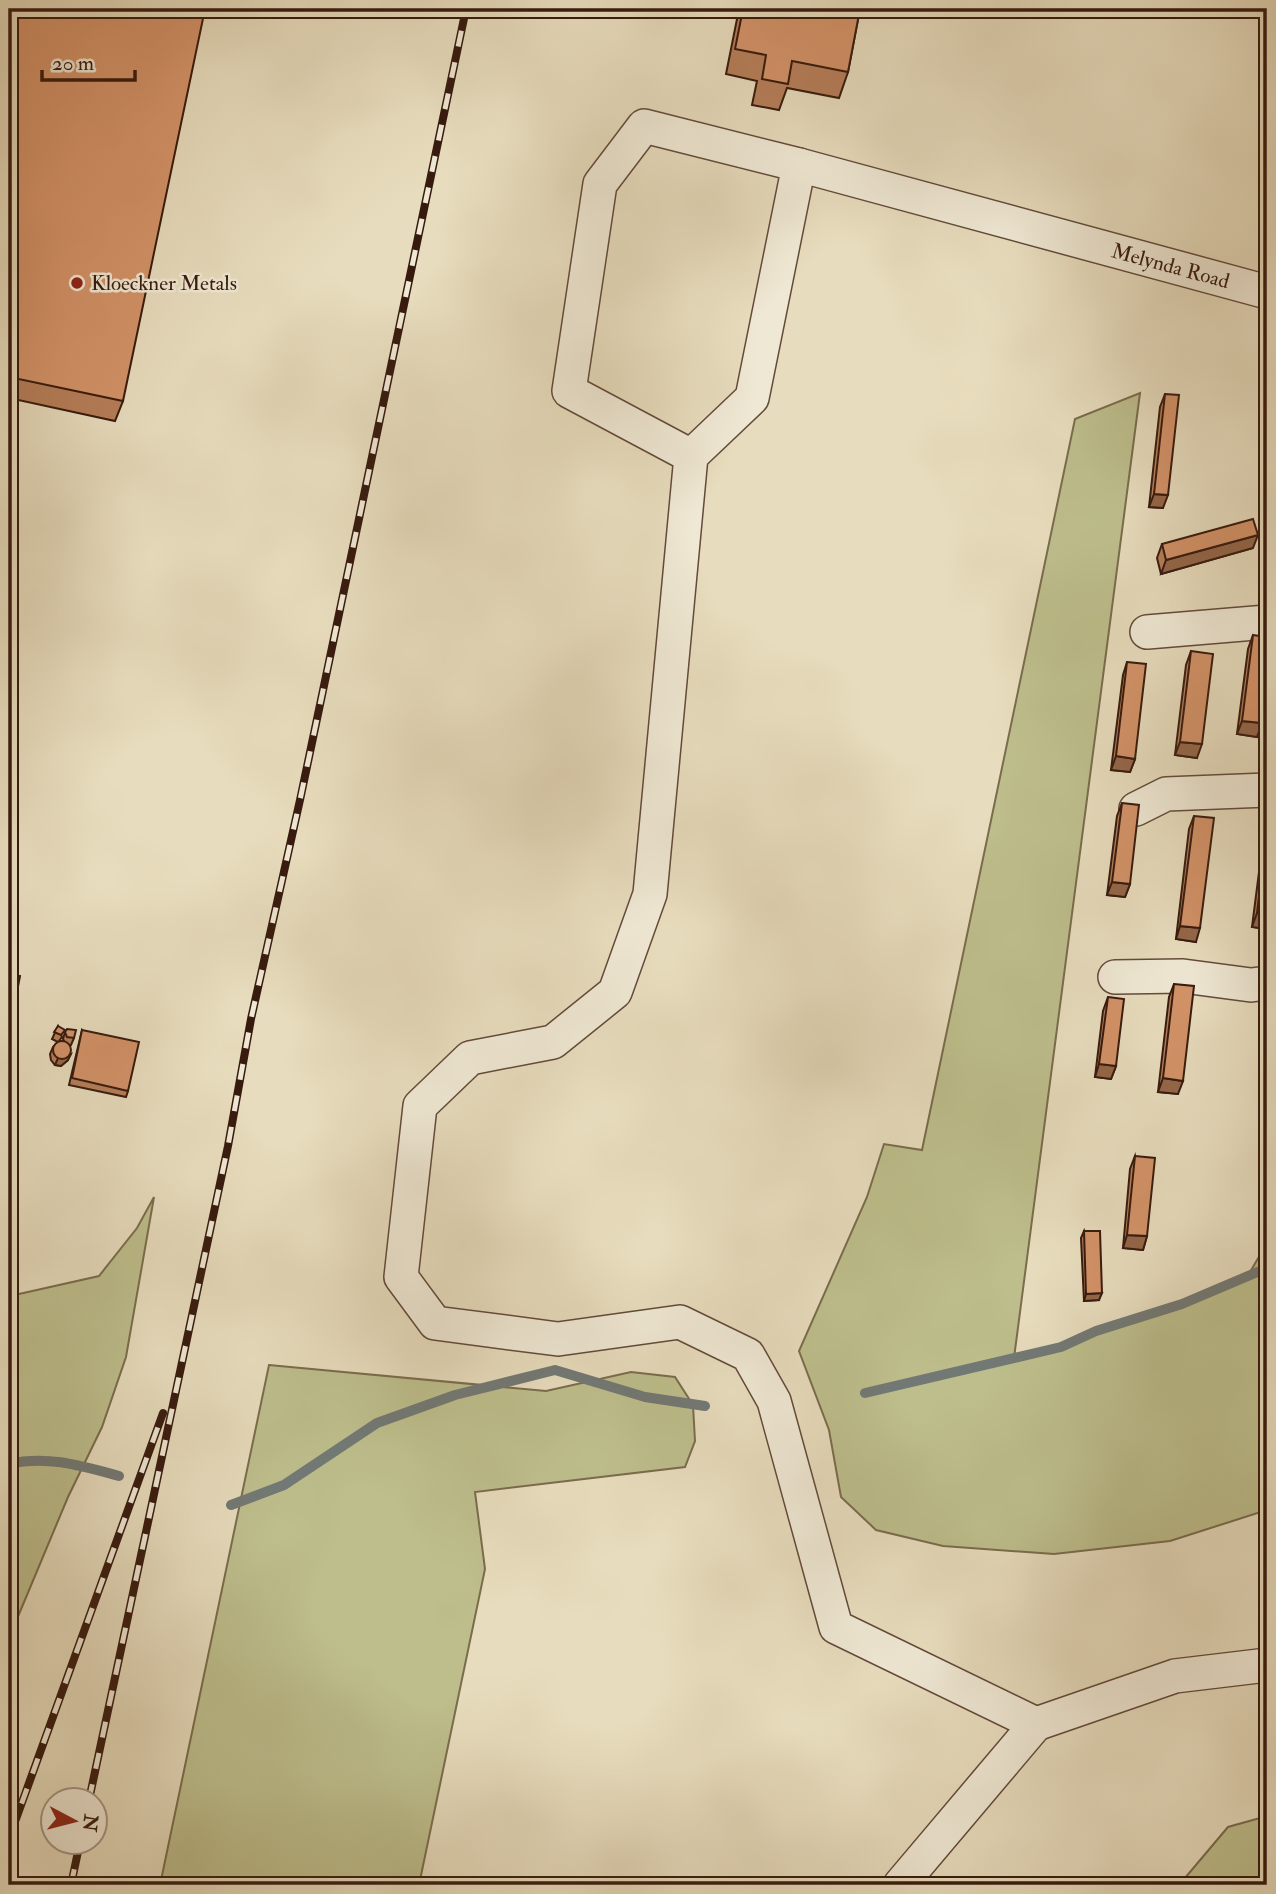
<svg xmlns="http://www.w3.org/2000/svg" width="1276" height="1894" font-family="'IM FELL Double Pica',serif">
<rect width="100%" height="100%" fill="#e7dcbd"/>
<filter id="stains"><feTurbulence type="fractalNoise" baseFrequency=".00286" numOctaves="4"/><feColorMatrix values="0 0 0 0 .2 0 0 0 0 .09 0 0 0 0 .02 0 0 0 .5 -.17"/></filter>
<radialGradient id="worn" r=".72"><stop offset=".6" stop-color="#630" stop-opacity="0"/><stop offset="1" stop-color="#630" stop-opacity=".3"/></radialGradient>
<path fill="#bdbe8c" stroke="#7a6c4d" stroke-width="2" d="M1140,393l-126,965 47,-11 121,-43 64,-25 21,-36v267l-97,31 -116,13 -111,-8 -67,-16 -35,-33 -12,-67 -30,-79 68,-154 17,-53 38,6 153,-731z
M154,1197l-28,160 -24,70 -34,70 -59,141v-344h10l80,-18 38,-48z
M269,1365l277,26 85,-19 44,5 18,28 2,36 -10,26 -210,25 10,77 -66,316h-259z
M1267,1816v69h-88l49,-58z"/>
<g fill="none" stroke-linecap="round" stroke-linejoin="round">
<path stroke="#727975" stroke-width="10" d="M865,1393l196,-46 35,-16 86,-27 85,-36
M9,1464c38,-9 73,2 110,12
M231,1505l53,-20 93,-62 78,-28 100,-25 90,27 60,9"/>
<g stroke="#634a3a" stroke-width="36">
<g id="minor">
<path id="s1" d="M799,165l468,127"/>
<path d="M691,456l-122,-65 31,-207 44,-58 155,39 -47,233 -61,58 -41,438 -35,98 -62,50 -83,16 -50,48 -19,171 34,46 123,16 122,-17 68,33 26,46 62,226 200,97 139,-48 92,-11"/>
<path d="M1147,632l120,-10"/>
<path d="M1136,809l30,-15 101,-4"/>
<path d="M1115,977l68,-1 68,9 16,-2"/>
<path d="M900,1885l136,-161"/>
</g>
</g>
<use href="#minor" stroke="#efe8d4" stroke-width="33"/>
<g stroke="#371a0e" stroke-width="8">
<path id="rail" d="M89,1800l139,-654 23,-127 49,-219 166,-791
M9,1833l7,-14 147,-406
M71,1885l9,-43"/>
</g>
<use href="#rail" stroke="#efe8d4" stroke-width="5" stroke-dasharray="16" stroke-linecap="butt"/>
</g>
<path fill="#b57e59" stroke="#371a0e" stroke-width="2" d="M9,9l114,392 -8,20 -106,-23z
M739,9h121l-12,63 -9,26 -52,-10 -8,22 -27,-5 5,-24 -31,-7z
M1165,394l-2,114 -14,-1 11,-100z
M1162,544l91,4 -92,26 -4,-16z
M1253,635l4,102 -20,-3 11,-85z
M1191,651l6,107 -22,-3 11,-90z
M1127,662l8,97 -5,13 -19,-2 12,-95z
M1122,803l8,81 -5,13 -18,-2 10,-79z
M1194,816l2,126 -20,-3 13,-110z
M1267,823v106l-15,-2 12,-94z
M1174,984l4,110 -20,-2 11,-95z
M1108,997l8,69 -5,13 -16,-2 8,-66z
M58,1026l4,11 -3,4h5l-1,-2 2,-7 9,6 -3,7h-1l-2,15 -7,6 -6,-1 -4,-5 -1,-6 3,-7 5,-5 -6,-3z
M82,1030l46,61 -2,6 -57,-12z
M1135,1156l12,80 -4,14 -20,-2 7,-79z
M1084,1231l15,69 -15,1 -3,-63z"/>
<path fill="#946649" stroke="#371a0e" stroke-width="2" d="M1154,494l14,1 -5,13 -14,-1z
M1258,535l-5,13 -92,26 5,-14z
M1242,721l20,2 -5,14 -20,-3z
M1180,742l22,2 -5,14 -22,-3z
M1116,756l19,3 -5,13 -19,-2z
M1112,882l18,2 -5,13 -18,-2z
M1257,913l10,2v14l-15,-2z
M1180,926l20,2 -4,14 -20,-3z
M71,1054l-3,6 -7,6 -6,-1 3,-7z
M1099,1064l17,2 -5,13 -16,-2z
M1163,1078l20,3 -5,13 -20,-2z
M1127,1235l20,1 -4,14 -20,-2z
M1102,1293l-3,7 -15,1 2,-7z"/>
<path fill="#d39268" stroke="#371a0e" stroke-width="2" d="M9,9h196l-82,392 -114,-24z
M743,9h117l-12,63 -56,-11 -4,23 -26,-5 4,-24 -31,-6z
M1165,394l14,1 -11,100 -14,-1z
M1253,519l5,16 -92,25 -4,-16z
M1253,635l14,2v46l-5,40 -20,-2z
M1191,651l22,3 -11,90 -22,-2z
M1127,662l19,2 -11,95 -19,-3z
M1122,803l17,2 -9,79 -18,-2z
M1194,816l20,2 -14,110 -20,-2z
M1267,829v86l-10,-2z
M9,974l11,2 -11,57z
M1174,984l20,2 -11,95 -20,-3z
M1108,997l16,2 -8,67 -17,-2z
M58,1026l7,4 -4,5 -7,-3z
M67,1029l9,1 -2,8 -7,-1 -2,-5z
M82,1030l57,12 -11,49 -56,-13z
M53 1050a9 9 0 1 1 18 0a9 9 0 1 1-18 0Z
M1135,1156l20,2 -8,78 -20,-1z
M1084,1231h16l2,62 -16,1z"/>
<circle fill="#8f2418" stroke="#efe8d4" stroke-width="2.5" cx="77" cy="283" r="7"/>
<g text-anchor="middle" stroke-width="5" stroke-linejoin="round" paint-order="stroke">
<g font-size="21" fill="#371a0e" stroke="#efe8d4">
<text dy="7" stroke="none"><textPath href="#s1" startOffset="385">Melynda Road</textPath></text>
</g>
<g font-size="21" fill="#371a0e" stroke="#efe8d4" text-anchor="start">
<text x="91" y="290">Kloeckner Metals</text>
</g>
</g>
<rect width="1276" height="1894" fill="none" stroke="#e7dcbd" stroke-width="35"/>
<rect x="10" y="10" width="1255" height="1873" fill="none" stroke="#371a0e" stroke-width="3.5"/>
<rect x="18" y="18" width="1241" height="1859" fill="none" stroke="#371a0e" stroke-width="2"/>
<g transform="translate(74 1821) rotate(97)"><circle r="33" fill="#efe8d4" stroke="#a59685" stroke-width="2"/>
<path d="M0-5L12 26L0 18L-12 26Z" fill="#8f2418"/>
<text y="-10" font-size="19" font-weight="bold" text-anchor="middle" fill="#371a0e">N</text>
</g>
<path d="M42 70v10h93v-10" fill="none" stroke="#371a0e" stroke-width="3.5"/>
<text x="52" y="70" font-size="21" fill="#371a0e" stroke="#efe8d4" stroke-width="5" paint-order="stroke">20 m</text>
<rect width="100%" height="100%" filter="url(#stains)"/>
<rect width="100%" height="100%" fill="url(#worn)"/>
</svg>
